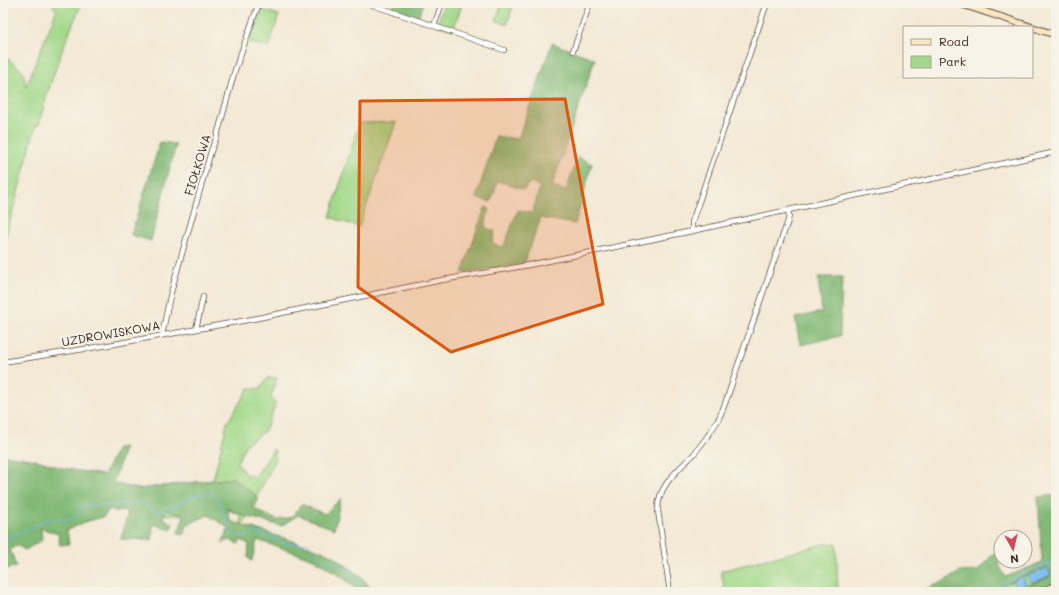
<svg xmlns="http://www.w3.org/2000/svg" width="1059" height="595" font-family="Mali,sans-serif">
<rect width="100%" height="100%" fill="#f7f3e8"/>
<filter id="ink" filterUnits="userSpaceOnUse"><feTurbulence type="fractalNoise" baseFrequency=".025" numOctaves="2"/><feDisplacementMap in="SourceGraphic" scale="8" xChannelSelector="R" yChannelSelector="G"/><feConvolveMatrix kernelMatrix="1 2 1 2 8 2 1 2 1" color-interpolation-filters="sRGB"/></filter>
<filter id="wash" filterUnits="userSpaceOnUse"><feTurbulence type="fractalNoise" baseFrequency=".012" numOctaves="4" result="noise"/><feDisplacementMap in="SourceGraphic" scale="16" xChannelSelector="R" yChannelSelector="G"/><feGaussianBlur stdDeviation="0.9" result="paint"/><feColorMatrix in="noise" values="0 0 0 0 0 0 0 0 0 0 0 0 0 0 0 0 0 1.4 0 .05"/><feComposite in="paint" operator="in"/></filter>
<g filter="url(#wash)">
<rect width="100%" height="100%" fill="#f3e9d4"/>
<path fill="#a3d98a" stroke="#6f8254" d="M55,3h27c-18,39 -33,81 -43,122h-3l-33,122v-192l20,16 3,16 31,-78 -4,-2z
M444,3l18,1 -9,26 -16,-5z
M502,3h12l-7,22 -11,-5z
M260,9l19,6 -10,33 -21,-6z
M396,122l-37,105 -29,-10 29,-94z
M267,378h10l-6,19 5,6 -11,28 -19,13 -9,18 8,12 10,3 19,-28 2,10 -35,69v-13l-34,-13 -1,12 -35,1 -56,-4 -3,-28 26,6 75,-9 14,-57 22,-35 11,1z
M836,543l2,49h-113l-4,-21 99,-26z
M1052,562l4,13c-14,0 -33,17 -51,17l-5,-6 33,-18z"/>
<path fill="#82b976" stroke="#5e724a" d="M394,3h29l-5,16 -26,-9z
M552,43l43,16 -43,127 14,5 12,-34 14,7 -17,60 -34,-6 -17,46 -62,9 23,-66 4,1 -4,20 10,3 -3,12 11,5 15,-38 14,3 8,-26 -10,-5 -6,8 -26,-9 -7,21 -15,-4 20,-62 22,3z
M160,142l16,2 -25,97 -20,-6z
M818,277h24l-2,59 -40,9 -5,-27 27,-6z
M125,447l-12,36 25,6 95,-11 26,20 -5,11 23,11 15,-3 9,-13 24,10 16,-16 -7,31 -36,-14 -17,11 -39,-11 -15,-7 3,13 63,20 40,14 29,23 12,14h-15l-17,-15 -28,-18 -57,-19 -5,21 -4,-3 1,-14 -8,-4 -3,4 -8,-4 -8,3 7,-15 -21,-13 -21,10 -3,10 -6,-2 6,-18 -18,-5 -3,8 10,6 -2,6 -18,-6 -1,16 -31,-1 7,-27 -13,-1 -6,-2 -5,8 -16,4 -21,9 2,14 -9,1 -2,-11 -17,-6 1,12 -17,10 -9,-5 -7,7 3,2 4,13 -13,2v-114l34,5 25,8 42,7 13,-27z
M1056,495v89l-21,8h-3l-5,-5 24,-11 -4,-9 -47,19 4,6h-87l23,-9 20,-11 18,-1 16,-18c5,8 6,17 12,24l36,-15 -4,-65z"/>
<path fill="#77bbed" stroke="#597286" d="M1047,567l4,8 -13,6 -8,1 -3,-6z
M1023,576l4,11 -10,3 -4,-9z"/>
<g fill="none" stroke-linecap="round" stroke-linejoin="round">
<path stroke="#77bbed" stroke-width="1" d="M3,541l44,-21 24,-1 5,-3 7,-11c9,0 19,1 28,0 9,-1 19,-3 28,-2 8,0 11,10 22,8 14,-3 41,-25 54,-15 6,4 13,31 17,39 5,2 9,0 14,2l10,-5 32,12 20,-1 13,16 12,3 13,6 21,24
M982,592l18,-6 31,-17 25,-8"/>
</g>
</g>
<g filter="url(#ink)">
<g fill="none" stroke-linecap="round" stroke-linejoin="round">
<g stroke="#574739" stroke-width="6">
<path id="street" d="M367,3l137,47
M434,26l8,-23
M573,51l17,-48
M692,231v-9l75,-219
M196,329l7,-32
M162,335l8,-39 41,-145 6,-15 18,-66 24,-67
M3,362l106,-17 144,-26 184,-38 92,-16 163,-34 364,-79
M670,592l-12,-81c-1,-25 20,-41 36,-57 8,-10 16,-21 23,-32 10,-19 15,-40 22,-60 17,-47 32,-94 49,-141l1,-5 -1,-6
M1038,592l18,-7"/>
</g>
<g stroke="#574739" stroke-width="8">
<path id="secondary" d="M958,3l98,32"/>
</g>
<use href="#street" stroke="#fff" stroke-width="4.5"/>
<use href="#secondary" stroke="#f9e7c3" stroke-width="6"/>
</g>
</g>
<path fill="#df570d" fill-opacity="0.2" stroke="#df570d" stroke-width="3" stroke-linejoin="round" d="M565,99l38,205 -152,48 -93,-65 2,-186z"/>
<g text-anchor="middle" stroke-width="4" stroke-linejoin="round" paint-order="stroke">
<g font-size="12" fill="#3b2a1e" stroke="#f7f3e8">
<text transform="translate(198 165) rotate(-73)" y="4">FIOŁKOWA</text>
<text transform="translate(111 334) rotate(-10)" y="4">UZDROWISKOWA</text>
</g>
</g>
<rect width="1059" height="595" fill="none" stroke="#f7f3e8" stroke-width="16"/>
<rect x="903" y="26" width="130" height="52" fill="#f7f3e8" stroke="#aca397"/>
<rect x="911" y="39" width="20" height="6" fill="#f9e7c3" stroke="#aca397"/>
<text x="939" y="46" font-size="12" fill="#3b2a1e">Road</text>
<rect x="911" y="56" width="20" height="12" fill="#a3d98a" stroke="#aca397"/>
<text x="939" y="66" font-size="12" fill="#3b2a1e">Park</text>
<g transform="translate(1013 549) rotate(172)"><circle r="19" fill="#f7f3e8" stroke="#aca397"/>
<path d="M0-3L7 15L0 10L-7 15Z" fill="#d1495b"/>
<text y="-6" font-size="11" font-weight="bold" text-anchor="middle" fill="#3b2a1e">N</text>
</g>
</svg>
